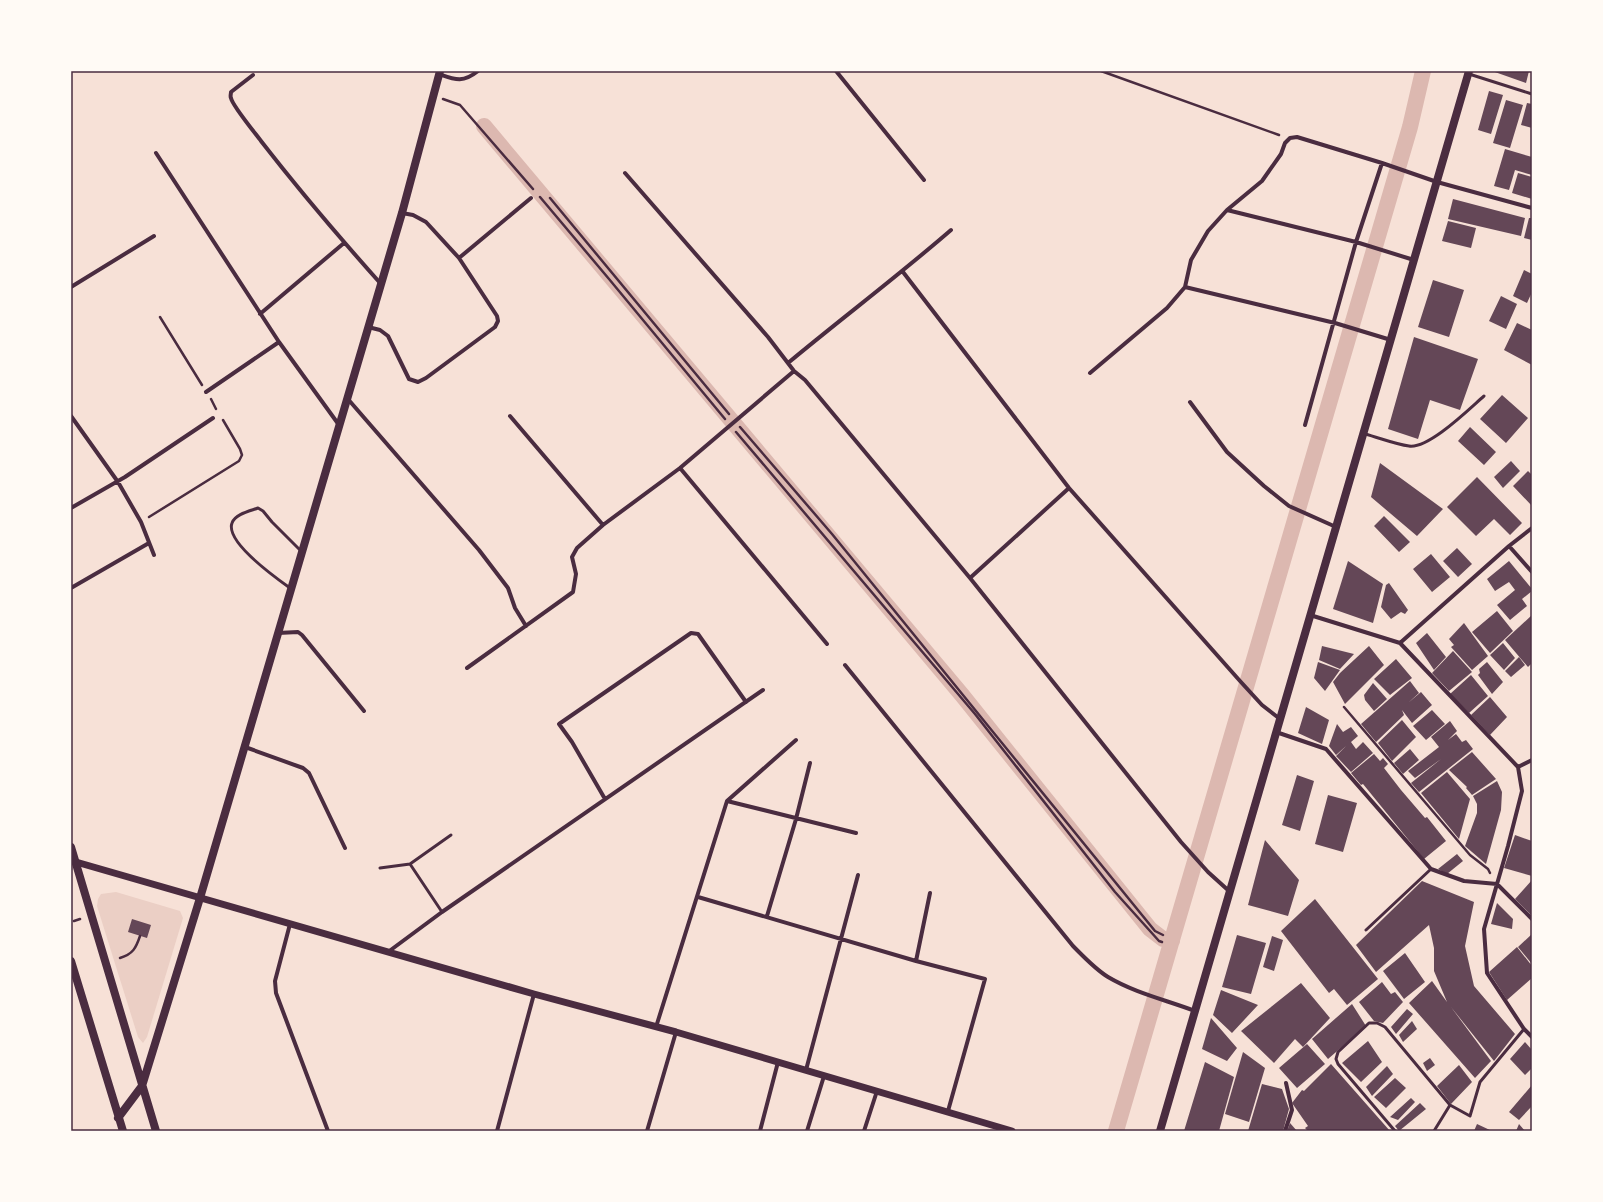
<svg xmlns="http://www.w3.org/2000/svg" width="1603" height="1202" font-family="Poppins,sans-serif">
<rect width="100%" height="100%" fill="#f7e1d7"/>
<path fill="#ebcfc5" d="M116,892l64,19 3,7 -36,119 -4,6 -5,-6 -41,-131 1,-7 3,-5z"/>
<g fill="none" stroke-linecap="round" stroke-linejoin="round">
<path stroke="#dcb8b0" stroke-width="16" d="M484,126l478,569 188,234 13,10 9,2
M1116,1131l294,-1004 13,-56"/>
</g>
<path fill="#644757" d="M1492,71h37l-3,12z
M1489,91l14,4 -12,39 -13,-4z
M1506,100l17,5 -13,43 -17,-5z
M1527,103l5,1v24l-11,-3z
M1505,149l27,8v18l-17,-5 -6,20 -15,-4z
M1518,173l14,4v22l-20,-6z
M1453,199l72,19 -4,18 -73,-17z
M1529,218h3v22l-8,-2z
M1448,221l28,7 -5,20 -29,-7z
M1524,270l8,4v18l-5,11 -14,-7z
M1433,280l31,10 -15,47 -31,-10z
M1501,296l16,8 -11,25 -17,-8z
M1517,323l15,7v35l-28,-15z
M1414,337l64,22 -18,51 -30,-10 -12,39 -30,-10z
M1502,395l26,23 -22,25 -26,-24z
M1470,427l26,25 -12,13 -26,-24z
M1511,461l9,10 -17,17 -9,-11z
M1380,463l63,46 -26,27 -46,-39z
M1528,471l4,4v31l-19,-20z
M1477,477l45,46 -12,12 -16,-16 -18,17 -29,-29z
M1384,516l26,26 -11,10 -25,-26z
M1457,548l15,16 -14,13 -15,-16z
M1431,554l19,23 -18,15 -19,-23z
M1348,561l35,23 -10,39 -40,-14z
M1509,561l23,28v2l-10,8 5,7 -17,14 -13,-15 18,-15 -6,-8 -14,9 -8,-12z
M1389,583l19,27 -3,4 -4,-2 -10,7 -10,-12 5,-22z
M1497,611l16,20 -23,22 -18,-21z
M1532,615v48l-4,4 -23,-27z
M1464,623l24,33 -16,14 -21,-23 3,-2 -5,-6z
M1427,633l19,24 -12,13 -18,-27z
M1503,643l12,15 -11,12 -14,-15z
M1322,646l32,8 -14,15 -21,-9z
M1369,646l15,19 -39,39 -12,-22 7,-9z
M1453,651l19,21 -23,19 -17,-18z
M1519,657l6,8 -14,12 -6,-6z
M1396,659l16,19 -22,17 -16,-16z
M1318,662l22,8 -15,21 -11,-13z
M1487,662l16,20 -11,12 -14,-19 2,-2 -1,-4z
M1471,675l17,21 -19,17 -19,-19z
M1410,681l9,12 -11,10 13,-11 11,13 -20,18 -10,-13 2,5 -28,27 -15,-18z
M1373,683l14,16 -13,12 -9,-11 -1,-5z
M1490,697l17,20 -17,18 -19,-20z
M1306,707l23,13 -7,24 -24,-11z
M1432,710l13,14 -19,16 -13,-14z
M1402,720l14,17 -24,24 -14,-18z
M1450,721l7,10 -9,9 8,-6 6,8 4,-2 7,9 -54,43 -8,-9 30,-24 -26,19 -7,-7 31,-24 -8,-10z
M1337,724l6,8 8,-5 7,9 -7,6 5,7 7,-7 10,11 -22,19 -15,-16 10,-10 -10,9 -7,-9z
M1410,749l9,11 -16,14 -9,-11z
M1472,752l24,27 -24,16 -6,-7 1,-1 -18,-17z
M1374,754l6,7 3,-3 5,6 -4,4 17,22 24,28 2,-1 19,24 -22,18 -61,-75 -2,1 -10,-12z
M1447,772l23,27 -11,40 -38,-46z
M1297,775l17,6 -14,50 -18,-6z
M1497,781l5,11 -1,18 -15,54 -21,-18 12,-33v-9l-4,-8z
M1328,795l29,8 -14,49 -28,-8z
M1515,835l17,6v35l-28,-8z
M1265,840l34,40 -11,36 -40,-11z
M1457,854l6,7 -16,13 -9,-5z
M1532,880v36l-17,-17z
M1422,881l52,21 -9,44 9,40 41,48 -21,27 -43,-54 40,54 -16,17 -66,-75 23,-22 15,21 -13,-31v-23l-5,-23 -53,47 -20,-27z
M1315,899l63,80 -31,26 -13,-16 -5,4 -48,-62z
M1497,903l16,16 -1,10 -21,-5z
M132,919l19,6 -4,13 -19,-6z
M1532,934v30l-14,-17z
M1237,935l29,8 -15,51 -29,-7z
M1272,936l11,4 -9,31 -11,-4z
M1517,947l15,19v12l-25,22 -18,-28z
M1405,953l20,29 -21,17 -21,-28z
M1382,982l9,12 4,-2 8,10 -20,21 -9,-2 -15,-19z
M1301,983l29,35 -27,29 -8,-8 -21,24 -33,-32z
M1221,990l37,15 -26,28 -19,-18z
M1352,1004l14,22 -38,33 -16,-20z
M1407,1009l6,5 -17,20 -5,-7z
M1211,1018l26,30 -10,13 -25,-12z
M1412,1021l5,8 -14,13 -4,-7z
M1368,1041l14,21 -21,20 -19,-19z
M1525,1042l7,8v18l-7,7 -15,-16z
M1307,1044l18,20 -28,24 -18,-20z
M1243,1052l22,16 -16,54 -24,-8z
M1430,1058l5,7 -8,6 -4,-8z
M1205,1062l29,15 -15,54h-35z
M1331,1064l59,67h-82l-3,-3 3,-2 -16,-23 10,-13 2,1z
M1459,1065l13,17 -21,22 -14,-18z
M1387,1066l6,8 -21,22 -6,-9z
M1395,1078l11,10 -20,20 -12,-11z
M1262,1084l20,5 7,20 -6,22h-35z
M1532,1085v21l-13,14 -10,-8z
M1411,1098l4,4 -17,18 -8,-3z
M1420,1103l6,6 -27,22 -4,-5z
M1290,1123l7,8h-10z
M1477,1124l15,7h-18z
M1519,1124l6,7h-9z"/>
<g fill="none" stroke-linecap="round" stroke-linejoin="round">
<path stroke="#4a2c40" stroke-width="2.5" d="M1101,71l178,64
M443,99l17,6 73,84
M540,197l69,82 116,140
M550,198l179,216
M160,317l42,68
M211,399l5,10
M740,427l92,107 323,397 8,4
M736,432l239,282 140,178 44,49 3,1
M149,517l90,-56 3,-6 -2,-6 -17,-29
M1344,707l126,148 18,14 2,4
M74,921l6,-2
M120,958c13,-4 16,-10 20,-22"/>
<path stroke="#4a2c40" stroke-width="3" d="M1469,74l63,20
M1365,434c15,4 30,10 44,12 20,3 61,-38 75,-50
M290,588c-14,-10 -65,-46 -58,-65 3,-9 18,-12 26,-15l5,3 9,11 29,29
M410,864l41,-29
M380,868l30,-4 32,48
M1366,930l65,-61
M1450,1105l20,11 10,-34 44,-53
M1395,1131l-57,-67 -2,-5 2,-7 31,-29h8l8,4 65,78 -16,26"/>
<path stroke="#4a2c40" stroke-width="4" d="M836,71l88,109
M439,74c17,6 24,9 39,-3
M253,75l-22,17c0,2 -1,4 0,6 1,7 24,35 30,43 38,49 78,96 120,143
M156,153l123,189 60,83
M625,173l143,164 26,34 11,9 165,198 211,264 27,30 21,19
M1227,210l129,32 58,18
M459,258l72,-60
M903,272l166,216 171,193 22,24 18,14
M71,287l83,-51
M1185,287l150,36 56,17
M260,314l84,-71
M368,327l12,3 8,6 21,43 9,3 8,-4 69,-51 3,-6 -1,-5 -38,-58 -33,-36 -13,-7 -11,-2
M788,363c54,-45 110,-87 163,-133
M1090,373l77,-65 18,-21 6,-27 17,-29 19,-21 35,-29 19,-27 4,-11 5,-5 7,-1 85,26 55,19 95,26
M206,392l73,-50
M347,398l132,152 29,38 7,20 11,18
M1190,402l37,50 37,34 25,20 47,21
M71,416l47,66 23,40 13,33
M510,416l93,109
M1305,425l51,-183 26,-79
M680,468l147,176
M71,508l54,-31 88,-59
M1509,546l23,26
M970,578l99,-90
M71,588l78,-45
M1310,615l90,28 118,124 4,24 -14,55 -24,83 3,44 37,56 8,8
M278,633l20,-1 4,3 62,76
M1400,643l109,-97 23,-18
M845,665l228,281c11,11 22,23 35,31 27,16 58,23 87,34
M467,668l106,-76 3,-18 -4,-17 5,-9 26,-23 77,-57 114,-97
M1276,732l50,17 105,120 33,12 33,3 35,35
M245,747l58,21 6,5 36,75
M1518,767l14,-7
M605,799l-33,-57 -13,-18 132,-91 7,1 48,68
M727,801l129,32
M698,897l218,64 69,18 -37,132
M767,916l29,-97 14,-56
M290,924l-15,57 1,12 52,138
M388,952l54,-40 321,-222
M916,961l14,-68
M656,1027l71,-226 69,-61
M806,1070l52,-195
M497,1131l37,-137
M647,1131l29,-99
M760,1131l18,-69
M807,1131l17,-55
M864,1131l13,-40
M1285,1131l7,-21 -6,-27"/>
<path stroke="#4a2c40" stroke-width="7" d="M76,862l458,132 142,38 336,99"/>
<path stroke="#4a2c40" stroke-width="8" d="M71,847l85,284
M71,961l52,170
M118,1118l24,-32 58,-188 202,-685 38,-142
M1160,1131l309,-1060"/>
</g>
<rect width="1603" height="1202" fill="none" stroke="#fffaf5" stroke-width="144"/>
<rect x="72" y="72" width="1459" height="1058" fill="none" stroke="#4a2c40" stroke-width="1.5"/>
</svg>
